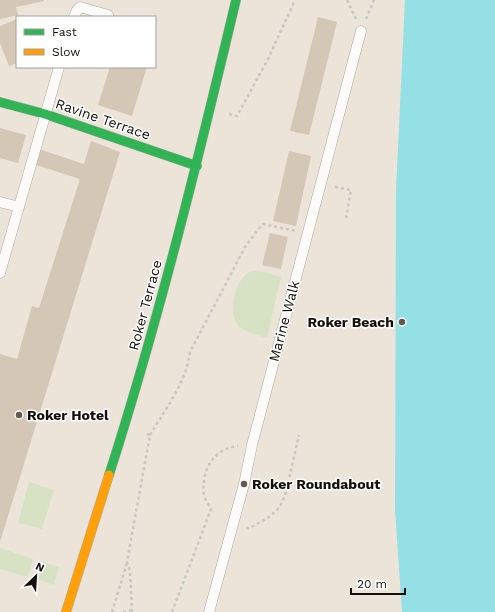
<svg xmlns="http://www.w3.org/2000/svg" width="495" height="612" font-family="'Work Sans',sans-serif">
<rect width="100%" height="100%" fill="#ece4d9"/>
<path fill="#d7e2c4" d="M260,271l21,6 -14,61c-9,-3 -20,-5 -27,-11 -14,-11 -5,-49 10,-55 3,-1 7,-1 10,-1z
M29,482l25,8 -12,39 -24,-6z
M0,548l33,11 -5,18 -28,-8z
M41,561l18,6 -5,18 -18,-6z"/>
<path fill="#95e0e4" d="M405,0h90v612h-93l-7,-103 1,-319z"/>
<path fill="#d4c7b5" d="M0,0h44v1l-28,6 2,8 -18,4z
M318,17l19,5 -28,113 -19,-4z
M17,19v44l-8,3 -9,-23v-17z
M110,67h37l-15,49 -34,-11z
M0,128l26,7 -8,28 -18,-5z
M91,141l29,11 -120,390v-188l17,5 15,-53 7,2 41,-129 -47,-15 6,-15 45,15z
M289,151l22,5 -15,70 -23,-5z
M270,233l18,4 -7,32 -19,-4z"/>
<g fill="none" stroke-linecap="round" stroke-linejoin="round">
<g stroke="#afa9a0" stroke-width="11">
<path id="lane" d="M74,17l3,-7 3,-3 28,8
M0,202l19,5
M0,273l59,-206
M209,612l35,-128 8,-39 109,-414"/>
</g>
<g stroke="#afa9a0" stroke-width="10">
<path id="fast" d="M0,102l45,12 152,52
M109,475c50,-156 89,-315 127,-475"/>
</g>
<g stroke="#afa9a0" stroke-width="10">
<path id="slow" d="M66,612l43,-137"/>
</g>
<path stroke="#c8c6c2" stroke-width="2.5" stroke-dasharray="3 3" stroke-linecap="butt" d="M347,0l9,19
M366,19l8,-19
M229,114l8,2 31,-57 27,-59
M335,187l16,3 -5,28
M150,435c16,-27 36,-52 40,-83l55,-105 12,-16 6,-7 33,7
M246,528h4l19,-11 10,-9 6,-12 14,-61
M112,612l15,-49
M123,612l9,-2
M132,612l-2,-41 -3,-9 23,-127 -6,-2
M172,612l39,-103c-2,-4 -6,-9 -7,-14 -3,-25 9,-46 34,-49"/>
<use href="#lane" stroke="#fcfbf9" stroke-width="10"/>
<use href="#fast" stroke="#30b455" stroke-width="9"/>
<use href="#slow" stroke="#ff9f0a" stroke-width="9"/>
</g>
<g fill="#605a51" stroke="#fff" stroke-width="1.5">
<circle cx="402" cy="322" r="4"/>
<circle cx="19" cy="415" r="4"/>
<circle cx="244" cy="484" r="4"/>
</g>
<g text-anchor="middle" stroke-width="3" stroke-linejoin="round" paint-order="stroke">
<g font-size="14" fill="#140f08" stroke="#fff">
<text transform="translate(103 119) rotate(19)" y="5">Ravine Terrace</text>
<text transform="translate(145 305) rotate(-75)" y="5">Roker Terrace</text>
<text transform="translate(284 321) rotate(-75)" y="5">Marine Walk</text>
</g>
<g font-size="14" font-weight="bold" fill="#140f08" stroke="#fff" text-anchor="start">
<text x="394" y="327" text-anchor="end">Roker Beach</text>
<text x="27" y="420">Roker Hotel</text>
<text x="252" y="489">Roker Roundabout</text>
</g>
</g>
<rect x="16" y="16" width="140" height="52" fill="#ffffff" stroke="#a19f9c"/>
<rect x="24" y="29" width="20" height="6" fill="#30b455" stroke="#a19f9c"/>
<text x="52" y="36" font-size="12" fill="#140f08">Fast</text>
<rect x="24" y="49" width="20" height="6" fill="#ff9f0a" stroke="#a19f9c"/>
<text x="52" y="56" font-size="12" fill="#140f08">Slow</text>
<g transform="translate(36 576) rotate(25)" stroke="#ffffff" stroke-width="3" paint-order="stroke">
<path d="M0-3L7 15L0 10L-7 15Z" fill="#140f08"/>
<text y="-6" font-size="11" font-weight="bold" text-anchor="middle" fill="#140f08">N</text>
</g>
<path d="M351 588v6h54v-6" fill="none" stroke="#140f08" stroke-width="2"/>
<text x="357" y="588" font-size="12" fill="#140f08" stroke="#ffffff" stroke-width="3" paint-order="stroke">20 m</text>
</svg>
